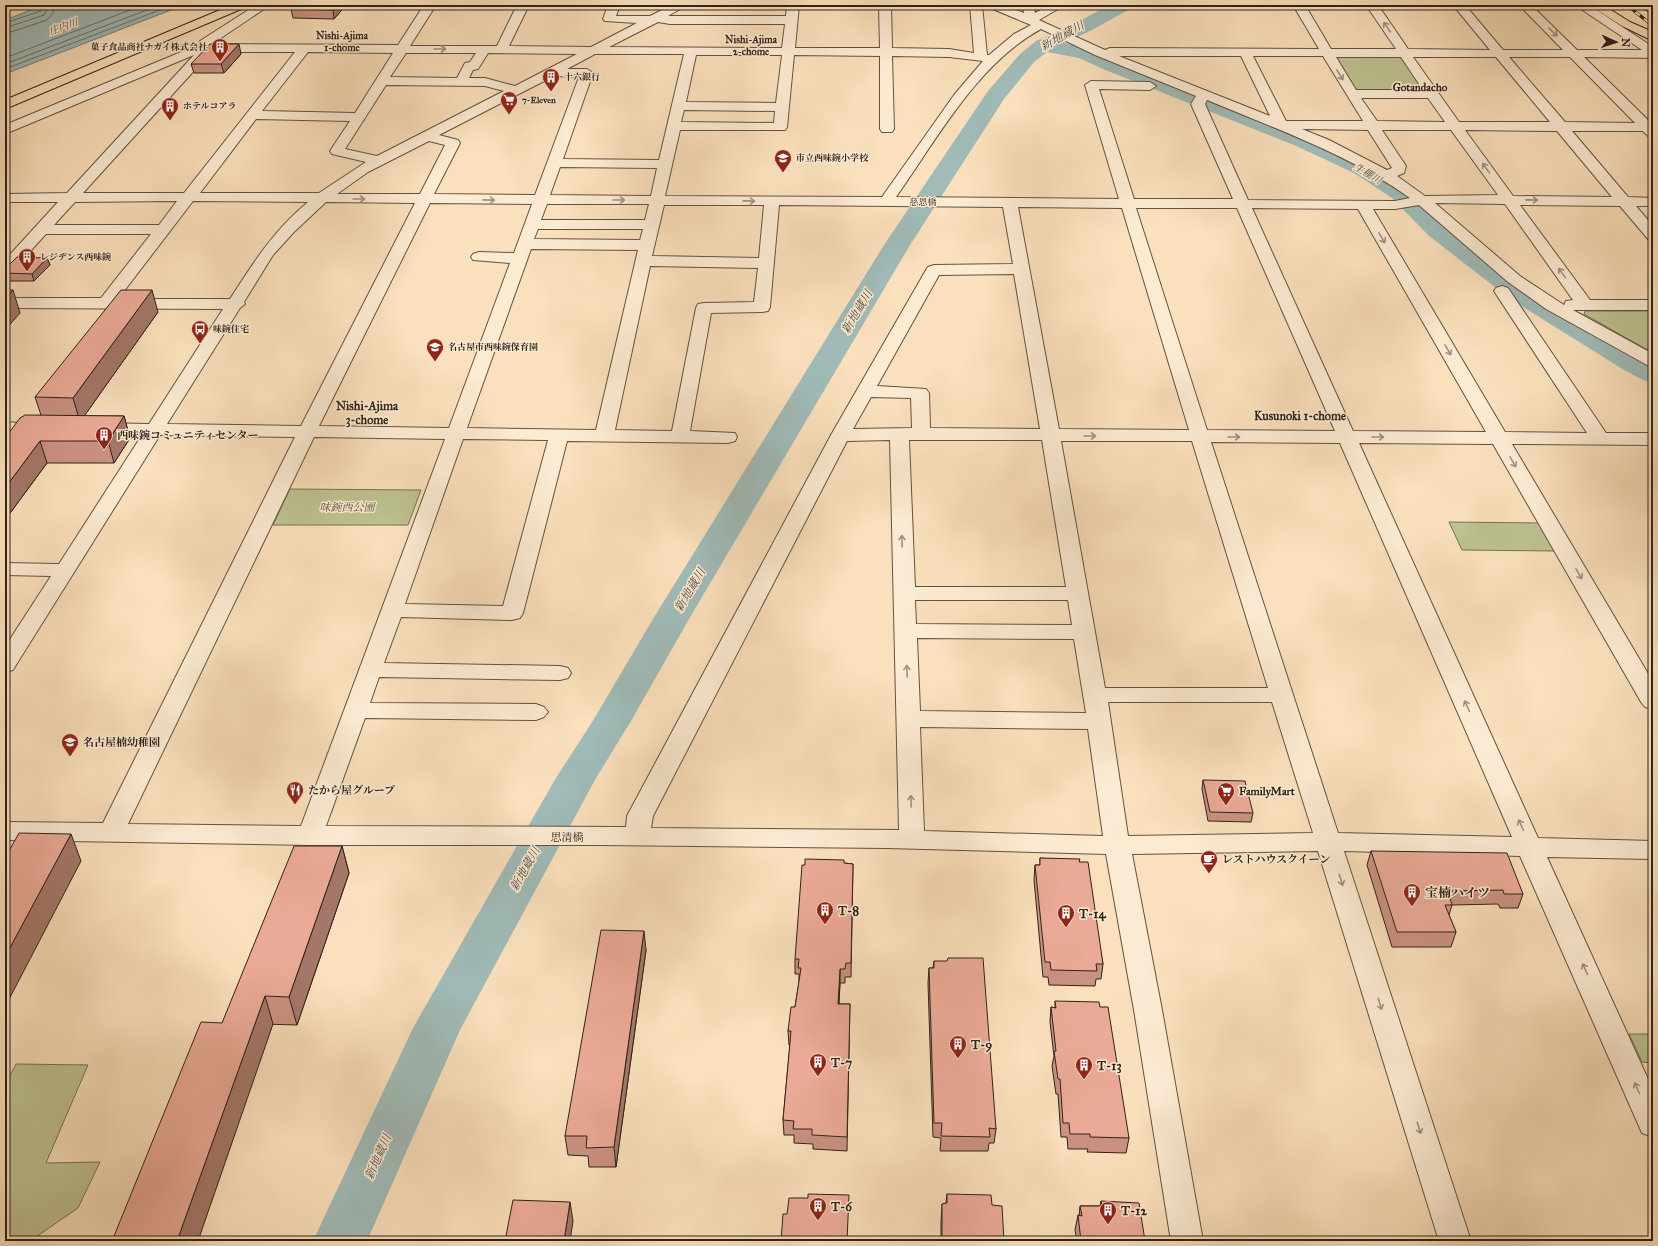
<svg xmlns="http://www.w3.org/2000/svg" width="1658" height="1246" font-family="'IM FELL Great Primer','Noto Serif JP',serif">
<rect width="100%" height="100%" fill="#fae0bc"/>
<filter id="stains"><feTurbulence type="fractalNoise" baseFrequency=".005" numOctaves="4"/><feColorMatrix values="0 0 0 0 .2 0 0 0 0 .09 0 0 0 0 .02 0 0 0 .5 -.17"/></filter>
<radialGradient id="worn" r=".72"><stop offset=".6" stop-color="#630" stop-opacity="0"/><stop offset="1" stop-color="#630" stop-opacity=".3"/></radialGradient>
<path fill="#bec291" stroke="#767256" d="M1334,56h67l26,37h-70z
M1585,311h68v42l-69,-39z
M290,489l131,1 -13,35h-135z
M1449,522l90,1 16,28 -93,-1z
M1629,1034h24v29l-11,-1z
M16,1064l72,1 -42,98 54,-1 -22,46 -48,33h-25v-156z"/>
<path fill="#a0bbb8" stroke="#737e79" d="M44,5h140l-179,69v-54z"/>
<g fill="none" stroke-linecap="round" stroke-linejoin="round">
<path stroke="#686e69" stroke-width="1" d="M5,23l36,-12 3,-6
M5,28l39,-13 5,-10
M5,34l42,-14 6,-7 2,-8
M5,58l138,-53
M5,64l155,-59
M5,69l168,-64"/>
<path fill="#a0bbb8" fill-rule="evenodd" d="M1109,5h23l-2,4 -40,22 -26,12 28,6 25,12 193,74 60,28 38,25 38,37 81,61 126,77v20l-10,-3 -19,-10 -115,-72 -81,-63 -36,-37 -38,-25 -60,-28 -191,-76 -24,-11 -32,-6 -13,10 -30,37 -94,146 -221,374 -58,102 -35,57 -136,252 -93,211h-54l100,-213 109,-191 34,-59 38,-59 59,-100 231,-374 104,-154 32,-37 16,-13 40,-18z"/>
<g stroke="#625242" stroke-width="2">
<path id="minor" d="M256,5h14l-58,39 186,1 26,-40h12l-26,41h87l20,-41h12l-20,41 82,1 46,-24 -32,-2 -2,-2 5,-14h12l-4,11h34l22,-11h15l-19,11h118l1,-11h12l-4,43h85l-1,-43h12l1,43 57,1 25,4 -4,-48h12l5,50h2l25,-21 17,-9 -43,-18 -2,-2h16l22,8 -1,-5 4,-3 6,1 2,7 15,-8h15l-26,15 66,30 5,-2 209,1 -26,-44h12l26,44h65l-30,-44h12l30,44 82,1 -37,-45h12l38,45h60l-44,-45h12l46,45h65l-67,-45h14l64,42v11l-69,-1 67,66h2v14l-5,-1 -5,-5h-71l56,66 25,1v8h-17l17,20v15l-5,-2 -28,-33 -100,-1 70,95h63v10h-80l80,44v12l-6,-1 -101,-56 -38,-27 -89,-77 -24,4h-22l132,223 82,1 -93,-142 2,-3 6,-2 6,2 98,145h47v12l-141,-1 141,238v27l-8,-2 -4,-5 -148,-258 -134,-1 179,395 115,3v18l-106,-2 106,233v47l-11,-4 -4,-9 -118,-268 -176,-5 127,390h-32l-121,-390 -186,3 30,156 41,231h-32l-37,-231 -28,-156 -220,-6 -286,-3h-290l-305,-5v-18l98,1 192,-386 -135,-2 -144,230 -3,5 -8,2v-25l46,-71 -46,-1v-12l54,1 83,-129h-44l-7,-2 -2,-4 2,-4 7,-2 51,1 74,-115 -218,-1v-10h96l50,-64h-105l-35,38 -6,2v-14l53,-58h-53v-8l62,-1 127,-138 -189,79v-9l193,-80 2,-4zM658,22l12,2h115l-3,24 -173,-1zM1041,29l54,26 101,41 -5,8 42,95h-99l-35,-110 51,1 6,-4 -6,-4 -59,-1 -6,4 34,114 -223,-2c41,-58 81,-133 145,-168zM211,52h84l-111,141h-101zM308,52l85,1 -38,60 -93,-2zM406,53h70l-6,9 -5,1 -8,15 -67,-1zM488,53l89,1 -62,32 -30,-8h-16l4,-8 5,-1zM595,54h89l-25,106 -96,-1 30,-86 -6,-4h-20zM696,55h86l-6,48 -90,-1zM794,55l86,1v73l2,3h10l2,-3 -2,-73 57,1 34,4 -29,34 -72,102 -217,-1 15,-66h105l2,-3zM1119,56h122l29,60zM1253,56h70l40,65h-77zM1336,57h65l22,33h-67zM1413,57h83l54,65h-91zM1509,57h61l65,66 -70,-1zM554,76l25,1 -44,118 -101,-1 26,-51 -2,-3 -19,-5zM386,85l99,1 19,5 -127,65 -32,-7zM1361,98h67l17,24 -68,-1zM1207,100c69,29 141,54 203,98l-15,3 -147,-1 -43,-96zM684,110l91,1 -1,12 -93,-1zM256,119l94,2 -20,30 2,3 34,8 -47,31h-119zM1302,129l66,1 24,38 -5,2 -58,-30zM1382,130h69l47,65 -73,1 -28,-20 7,-3 2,-7zM1465,130l92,1 55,66 -99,-1zM429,141l16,4 -25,49h-83l31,-22zM560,167l97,1 -6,28 -101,-1zM177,201l-18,24h-105l21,-23zM193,201l115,1c-35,29 -54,60 -78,97h-112zM326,202l89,1 -114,223 -134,-2 73,-116 5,-4 -1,-2 29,-47 21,-23zM430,203l102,1 -18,49 -35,-1 -6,2 -2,3 2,3 37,3 -61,165 -130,-2zM1435,203l70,1 68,96 -7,1 -2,4 -44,-29zM547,204h102l-4,16h-104zM664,205h100l-5,53 -107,-2zM779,205l224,2 10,57 -79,1 -6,2 -2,3 -95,165 -204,381 -1,11 -300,-1 39,-108 171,2 8,-3 4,-5 -4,-5 -8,-3 -166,-1 9,-26 181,3 8,-2 3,-5 -3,-5 -8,-2 -176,-3 17,-46 111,3 8,-2 3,-5 44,-172 161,2 7,-2 2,-4 -2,-4 -45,-2 21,-118 51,-1 6,-1 2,-4zM1018,207l104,1 67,222 -130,-1zM1136,208h101l98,223 -128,-1zM1252,208l106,1 128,223 -133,-1zM538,229h105l-3,11 -106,-1zM531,249l107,1 -42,180 -129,-2zM650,266l108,2 -4,34 -50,1 -6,1 -2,4 -24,123 -57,-1zM1014,274l26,155 -110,-1 -1,-35 -3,-4 -49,-3 62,-111zM871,397l40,1 1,30 -59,1zM314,437l131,2 -144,387 -173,-2zM463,439l85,1 -45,166 -98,-2zM890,440l9,390 -248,-2 2,-12 194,-375zM909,440h133l24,147h-151zM1061,441h131l76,247h-163zM1211,442l129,1 172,394 -174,-4zM915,600h153l4,25 -156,-1zM917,638l157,1 12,74 -166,-2zM1108,702h164l41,131 -185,3zM920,727l168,2 15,107 -179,-5z
M5,422l43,3 2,4 -2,4 -7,2 -36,-1z"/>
</g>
<g stroke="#2f221a" stroke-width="2">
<path id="major" d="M232,5h16l-2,2 -241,102v-9z"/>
</g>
<g stroke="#2f221a" stroke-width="2">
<path id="highway" d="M1589,5h14l27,17 23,10v9l-31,-15z
M1640,5h13v8l-4,-1z"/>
</g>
<use href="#minor" fill="#fcebd3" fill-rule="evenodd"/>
<use href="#major" fill="#fae0bc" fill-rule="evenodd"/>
<use href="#highway" fill="#fae0bc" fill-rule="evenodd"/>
<g stroke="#2f221a" stroke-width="3">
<path id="rail" d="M1627,5l26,21"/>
</g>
<use href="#rail" stroke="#fcebd3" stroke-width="2" stroke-dasharray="5.5" stroke-linecap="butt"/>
</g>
<path fill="#ca9282" stroke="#2f221a" d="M346,5l-12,14 -41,-1 -2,-9z
M241,54l-17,19h-30l-3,-9z
M47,258l3,7 -16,16h-29v-12z
M158,312l-74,104h40l6,22 -16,25h-67l-42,57 36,-105 -6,-18z
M1203,780l50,33 -2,9 -43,-1 -6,-32z
M342,846l7,27 -52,152 -75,-2z
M1371,851l152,43 -5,14h-18l-2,-4 -46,1 -3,10 7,17 -5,15h-59l-25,-82z
M1040,858l39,4 24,102 -2,15h-5l-1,7 -46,-1 -1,-8h-5l-9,-97 1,-15h5z
M844,863l9,1 -2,113h-6v6h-5l-1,21h11l-3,147 -34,-2v-5l-19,-1v-8h-10l-1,-15 7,-75h-1l-1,-14 7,-24 4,-25v-8h-4v-15z
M646,950l-30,217h-27l-1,-11 -20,-1 -3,-19z
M934,961l62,168 -2,14h-5l-1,8h-48l1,-13 -8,-1 -5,-154 1,-15h4z
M1055,1001l74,137 -3,15 -39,-1 1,-3h-20l-1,-12h-6l-3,-43h-2l-4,-28 2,-10 -4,-34 1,-15 4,1z
M947,1194l45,11 12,36h-63v-18l1,-19 4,-1z
M1101,1201l44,40h-68l-2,-11 3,-15 1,1 1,-10h20z"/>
<path fill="#a4776a" stroke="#2f221a" d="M337,5h9l-12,14 -1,-9z
M239,44l2,10 -17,19 -3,-9z
M47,258l3,7 -16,16 -2,-7z
M13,290l7,23 -15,17v-31z
M152,290l6,22 -78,110 -7,-24z
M124,416l6,22 -16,25 -6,-22z
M40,441l7,22 -42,57v-32z
M71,834l10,27 -76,146v-50z
M342,846l7,27 -52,152 -8,-28z
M644,931l2,19 -30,217 -2,-20z
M840,969v14l-2,35v-14z
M265,996l8,28 -75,217h-21z
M570,1202l3,19 -3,20h-6z"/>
<path fill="#ebaa97" stroke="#2f221a" d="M295,5h42l-4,5 -42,-1z
M210,44h29l-18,20h-30z
M17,257l30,1 -15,16 -27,-1v-4z
M5,290h8l-8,9z
M121,290h31l-79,108 -38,-1z
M25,415l99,1 -16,25h-68l-35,47v-50l15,-20z
M1203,780l42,1 8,32 -43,-1z
M19,833l52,1 -66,123v-99z
M294,846h48l-53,151 -24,-1 -88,245h-65l89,-219 21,1z
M1371,851l136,2 16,41h-19l-1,-4 -55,1 4,14h-7l11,27h-59z
M1040,858l40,1 -1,3h9l15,102h-7l1,7 -46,-1 -1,-8h-5l-10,-97h5z
M805,859l39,1v3l9,1 -2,99h-5l-1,6h-5l-2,35h12l-3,133 -35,-2v-6h-19l1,-8 -11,-1 8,-89h-3l3,-24h4l6,-39h-3l1,-9h-4l7,-94h3z
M601,930l43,1 -30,216 -28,1 1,-12h-22z
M948,958h35l13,171 -7,-1 1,9 -49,-1 1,-13h-8l-5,-155h5v-7h13z
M1055,1001l44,1 1,5h8l21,131 -39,-1v-3h-20l-1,-11h-6l-3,-44h-2l-4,-28h2l-5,-44 5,1z
M808,1194l41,1 -2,46h-66l2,-27h4l2,-16h19z
M947,1194l44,1 1,10 10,1 2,35h-62v-37l5,-1z
M513,1200l57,2 -6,39h-59z
M1101,1201l38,2 6,38h-64l-3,-26 4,1 -2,-10h22z"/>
<defs><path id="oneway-shaft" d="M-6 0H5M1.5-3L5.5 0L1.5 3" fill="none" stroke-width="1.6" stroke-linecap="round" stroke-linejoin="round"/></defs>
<g stroke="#a09180">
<use href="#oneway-shaft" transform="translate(1387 27) rotate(-124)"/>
<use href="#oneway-shaft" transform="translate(1553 32) rotate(44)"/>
<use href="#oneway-shaft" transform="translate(440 49)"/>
<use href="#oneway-shaft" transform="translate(1340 75) rotate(59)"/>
<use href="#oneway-shaft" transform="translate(1486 168) rotate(-126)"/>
<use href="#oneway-shaft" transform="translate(359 199)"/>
<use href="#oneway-shaft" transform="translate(489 200) rotate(1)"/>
<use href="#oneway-shaft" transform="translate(619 200)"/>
<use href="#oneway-shaft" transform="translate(1532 200) rotate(1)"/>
<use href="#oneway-shaft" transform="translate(749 201) rotate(1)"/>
<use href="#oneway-shaft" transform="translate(1382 238) rotate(60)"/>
<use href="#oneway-shaft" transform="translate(1562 273) rotate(-126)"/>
<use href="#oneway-shaft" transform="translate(1448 350) rotate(60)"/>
<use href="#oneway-shaft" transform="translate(1090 436)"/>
<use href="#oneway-shaft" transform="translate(1234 437)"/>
<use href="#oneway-shaft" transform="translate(1378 437)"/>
<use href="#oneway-shaft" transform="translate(1513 462) rotate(60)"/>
<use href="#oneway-shaft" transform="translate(902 541) rotate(-92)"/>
<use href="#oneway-shaft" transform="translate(1579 574) rotate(60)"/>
<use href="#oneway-shaft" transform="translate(907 671) rotate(-92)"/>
<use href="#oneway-shaft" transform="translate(1467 706) rotate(-114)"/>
<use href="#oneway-shaft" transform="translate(911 801) rotate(-92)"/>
<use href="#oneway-shaft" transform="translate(1521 825) rotate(-114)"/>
<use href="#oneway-shaft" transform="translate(1341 880) rotate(73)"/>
<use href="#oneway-shaft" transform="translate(1585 969) rotate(-114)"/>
<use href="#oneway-shaft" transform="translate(1380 1004) rotate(73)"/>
<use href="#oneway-shaft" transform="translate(1637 1088) rotate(-114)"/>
<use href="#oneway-shaft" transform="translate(1419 1128) rotate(73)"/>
</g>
<defs>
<g id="building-pin" transform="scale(0.9)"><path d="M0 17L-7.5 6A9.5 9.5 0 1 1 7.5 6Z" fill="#8f2418" stroke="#fcebd3"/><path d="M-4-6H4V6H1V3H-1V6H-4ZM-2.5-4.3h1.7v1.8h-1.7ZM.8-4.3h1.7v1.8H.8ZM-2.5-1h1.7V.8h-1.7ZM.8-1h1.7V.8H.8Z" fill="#fff"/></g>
<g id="supermarket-pin" transform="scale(0.9)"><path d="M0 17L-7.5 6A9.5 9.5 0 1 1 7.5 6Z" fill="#8f2418" stroke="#fcebd3"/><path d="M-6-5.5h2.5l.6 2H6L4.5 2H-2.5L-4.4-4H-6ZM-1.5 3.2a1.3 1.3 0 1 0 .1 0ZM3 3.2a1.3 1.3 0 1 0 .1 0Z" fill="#fff"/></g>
<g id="school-pin" transform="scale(0.9)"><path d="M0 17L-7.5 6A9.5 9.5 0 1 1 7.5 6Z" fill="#8f2418" stroke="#fcebd3"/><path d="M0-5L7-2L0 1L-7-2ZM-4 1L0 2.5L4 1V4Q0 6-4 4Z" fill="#fff"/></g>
<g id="bus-pin" transform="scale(0.9)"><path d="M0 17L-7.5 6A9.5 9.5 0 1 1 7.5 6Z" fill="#8f2418" stroke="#fcebd3"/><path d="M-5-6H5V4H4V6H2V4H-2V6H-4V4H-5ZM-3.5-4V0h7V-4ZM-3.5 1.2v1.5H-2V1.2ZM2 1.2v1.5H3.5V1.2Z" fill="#fff"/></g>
<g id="restaurant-pin" transform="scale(0.9)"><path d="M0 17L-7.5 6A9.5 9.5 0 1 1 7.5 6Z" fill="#8f2418" stroke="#fcebd3"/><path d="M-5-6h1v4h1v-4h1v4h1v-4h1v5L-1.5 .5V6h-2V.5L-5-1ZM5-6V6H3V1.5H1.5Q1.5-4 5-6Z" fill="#fff"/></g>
<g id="cafe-pin" transform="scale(0.9)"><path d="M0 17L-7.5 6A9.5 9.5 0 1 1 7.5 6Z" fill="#8f2418" stroke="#fcebd3"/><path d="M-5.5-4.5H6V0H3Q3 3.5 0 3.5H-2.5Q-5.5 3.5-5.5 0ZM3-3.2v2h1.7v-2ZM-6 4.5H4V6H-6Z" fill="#fff"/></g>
</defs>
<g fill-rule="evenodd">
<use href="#building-pin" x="220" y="47"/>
<use href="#building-pin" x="551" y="77"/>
<use href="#supermarket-pin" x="509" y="100"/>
<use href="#building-pin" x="170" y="106"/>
<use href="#school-pin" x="783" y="158"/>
<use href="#building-pin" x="27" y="257"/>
<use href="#bus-pin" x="200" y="329"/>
<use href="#school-pin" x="435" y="347"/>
<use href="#building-pin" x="104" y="435"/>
<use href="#school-pin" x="70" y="742"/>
<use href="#restaurant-pin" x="295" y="790"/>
<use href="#supermarket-pin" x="1226" y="791"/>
<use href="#cafe-pin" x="1209" y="859"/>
<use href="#building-pin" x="1412" y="892"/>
<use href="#building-pin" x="825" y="910"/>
<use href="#building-pin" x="1066" y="913"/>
<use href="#building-pin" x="958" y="1044"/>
<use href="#building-pin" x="818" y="1062"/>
<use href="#building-pin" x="1084" y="1065"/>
<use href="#building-pin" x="818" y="1206"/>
<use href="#building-pin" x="1108" y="1210"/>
</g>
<g text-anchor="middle" stroke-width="3" stroke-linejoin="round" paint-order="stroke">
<g font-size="9" font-weight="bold" fill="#2f221a" stroke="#fcebd3" text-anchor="start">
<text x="207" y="50" text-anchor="end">菓子食品商社ナガイ株式会社</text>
<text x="564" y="80">十六銀行</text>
<text x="522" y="103">7-Eleven</text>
<text x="183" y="109">ホテルコアラ</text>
<text x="796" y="161">市立西味鋺小学校</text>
<text x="40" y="260">レジデンス西味鋺</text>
<text x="213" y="332">味鋺住宅</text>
<text x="448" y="350">名古屋市西味鋺保育園</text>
</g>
<g font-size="9" fill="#2f221a" stroke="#fcebd3">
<text x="923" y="205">慈恩橋</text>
</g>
<g font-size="10" font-style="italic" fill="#515049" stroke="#fcebd3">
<text transform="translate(63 26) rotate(-20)" y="4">庄内川</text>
<text transform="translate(1368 173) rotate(31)" y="4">生棚川</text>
</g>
<g font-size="10" font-weight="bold" fill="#2f221a" stroke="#fcebd3">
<text x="342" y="39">Nishi-Ajima<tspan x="342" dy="12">1-chome</tspan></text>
<text x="751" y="43">Nishi-Ajima<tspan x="751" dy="12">2-chome</tspan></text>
</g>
<g font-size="11" font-weight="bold" fill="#2f221a" stroke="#fcebd3">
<text x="1420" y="91">Gotandacho</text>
</g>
<g font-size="11" font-weight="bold" fill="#2f221a" stroke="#fcebd3" text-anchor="start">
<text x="117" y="439">西味鋺コミュニティセンター</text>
<text x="83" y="746">名古屋楠幼稚園</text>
<text x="308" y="794">たから屋グループ</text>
<text x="1239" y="795">FamilyMart</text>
<text x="1222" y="863">レストハウスクイーン</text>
</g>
<g font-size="11" font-style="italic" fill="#5a523e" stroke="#fcebd3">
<text x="347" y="511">味鋺西公園</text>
</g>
<g font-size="11" fill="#2f221a" stroke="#fcebd3">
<text x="567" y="841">思清橋</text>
</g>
<g font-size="12" font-style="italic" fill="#515049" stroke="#fcebd3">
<text transform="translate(1062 36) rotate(-29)" y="4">新地蔵川</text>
<text transform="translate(857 312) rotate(-59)" y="4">新地蔵川</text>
<text transform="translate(690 590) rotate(-59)" y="4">新地蔵川</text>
<text transform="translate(525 869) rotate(-61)" y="4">新地蔵川</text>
<text transform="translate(378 1157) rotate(-66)" y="4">新地蔵川</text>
</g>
<g font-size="12" font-weight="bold" fill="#2f221a" stroke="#fcebd3">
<text x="367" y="410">Nishi-Ajima<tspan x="367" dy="14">3-chome</tspan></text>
<text x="1300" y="420">Kusunoki 1-chome</text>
</g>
<g font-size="13" font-weight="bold" fill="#2f221a" stroke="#fcebd3" text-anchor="start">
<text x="1425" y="897">宝楠ハイツ</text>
<text x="838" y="915">T-8</text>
<text x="1079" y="918">T-14</text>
<text x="971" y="1049">T-9</text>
<text x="831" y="1067">T-7</text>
<text x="1097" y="1070">T-13</text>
<text x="831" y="1211">T-6</text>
<text x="1121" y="1215">T-12</text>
</g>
</g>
<rect width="1658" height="1246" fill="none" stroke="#fae0bc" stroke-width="20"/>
<rect x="6" y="6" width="1646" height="1234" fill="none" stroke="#2f221a" stroke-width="2"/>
<rect x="10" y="10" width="1638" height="1226" fill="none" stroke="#2f221a"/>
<g transform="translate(1616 42) rotate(93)" stroke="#fcebd3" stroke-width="3" paint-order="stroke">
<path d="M0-3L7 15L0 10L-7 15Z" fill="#2f221a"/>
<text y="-6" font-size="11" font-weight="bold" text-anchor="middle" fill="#2f221a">N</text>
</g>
<rect width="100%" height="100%" filter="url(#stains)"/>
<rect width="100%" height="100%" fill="url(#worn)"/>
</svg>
